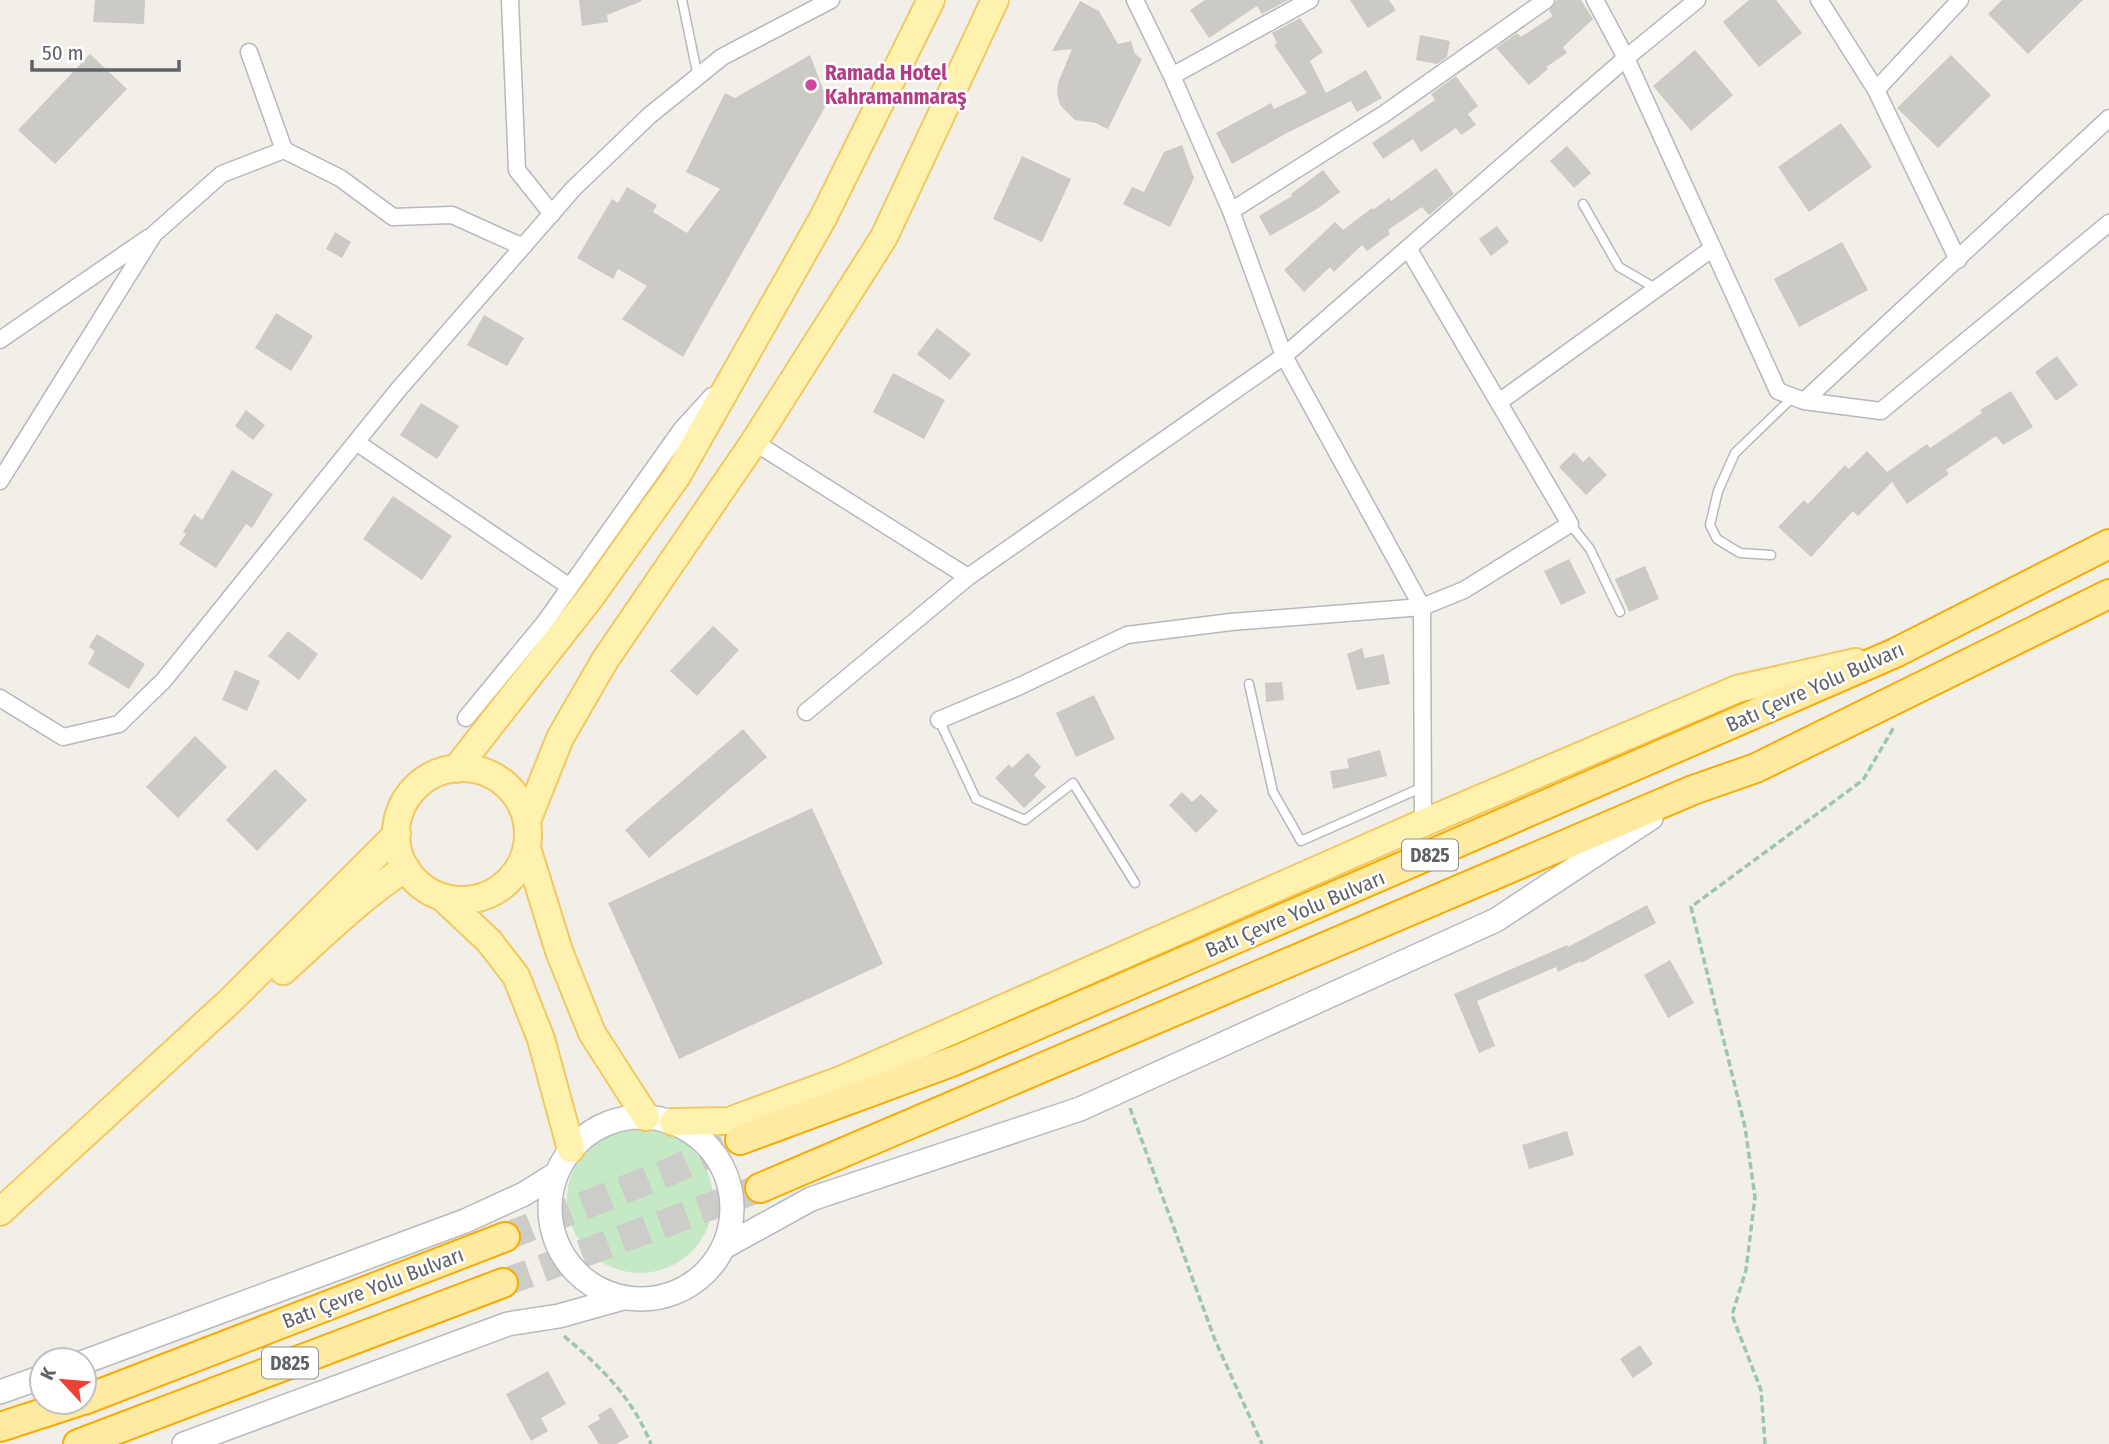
<svg xmlns="http://www.w3.org/2000/svg" width="2109" height="1444" font-family="'Fira Sans Condensed',sans-serif">
<rect width="100%" height="100%" fill="#f1efe8"/>
<path fill="#c5e8c5" d="M567 1200a73 73 0 1 1 146 0a73 73 0 1 1-146 0Z"/>
<path fill="#cccac5" d="M95,0h50l-1,24 -51,-2z
M579,0h62l1,1 -35,14 1,7 -26,4z
M1205,0h83l-26,14 -5,-8 -48,32 -19,-28z
M1350,0h39l7,10 -28,18z
M1557,0h24l12,19 -30,28 4,6 -21,14 2,2 -19,16 -33,-37 21,-15 4,4 32,-21 -4,-5z
M1749,0h27l26,33 -43,34 -36,-45z
M2002,0h81l-55,54 -40,-40z
M1080,1l19,10 19,33 13,-3 4,13 7,5 -34,70 -12,-6 -21,-3 -15,-15 -3,-11 1,-11 14,-34 -20,2z
M1300,18l23,34 -13,9 16,32 40,-23 16,28 -25,14 -6,-11 -64,32 -55,31 -16,-31 55,-30 3,6 33,-16 -33,-48 3,-2 -5,-10z
M1420,35l30,6 -3,16 -10,7 -21,-4z
M1695,50l38,45 -42,36 -38,-45z
M90,54l37,35 -72,75 -37,-34z
M810,55l18,47 -145,255 -61,-38 25,-33 -29,-17 -5,10 -36,-21 35,-59 6,4 9,-16 30,18 -4,7 34,21 33,-44 -34,-17 39,-79 10,5z
M1951,55l40,40 -53,53 -41,-40z
M1456,76l22,30 -10,8 8,11 -15,10 -5,-7 -35,24 -8,-13 -30,20 -11,-16 63,-43 -4,-6z
M1841,123l31,44 -63,45 -31,-45z
M1182,145l12,33 -24,49 -47,-23 9,-17 12,5 20,-40z
M1567,146l24,27 -17,15 -24,-27z
M1022,156l49,23 -29,63 -49,-23z
M1436,168l18,26 -25,21 -7,-8 -34,23 2,4 -23,17 -5,-6 -28,27 -4,-5 -26,25 -20,-22 51,-48 8,8 29,-22 1,2 16,-12 2,3z
M1323,170l17,22 -23,17 -47,27 -11,-20 33,-20 -1,-2z
M1497,226l12,16 -18,14 -12,-17z
M335,232l16,10 -9,16 -16,-9z
M1842,242l26,48 -69,37 -25,-48z
M276,313l37,23 -22,35 -36,-23z
M484,315l40,23 -17,28 -40,-21z
M937,328l34,26 -21,26 -33,-26z
M2057,356l21,29 -22,16 -21,-29z
M893,373l52,27 -21,39 -51,-27z
M2011,391l22,36 -30,18 -7,-9 -50,34 3,4 -42,30 -15,-22 -34,34 -5,-5 -42,46 -33,-30 26,-27 4,4 37,-39 4,4 18,-18 20,21 40,-28 3,4 52,-35 -2,-3z
M421,403l38,23 -22,33 -37,-24z
M246,410l19,15 -12,15 -18,-14z
M1574,452l9,10 6,-6 18,19 -21,20 -27,-28z
M232,470l41,24 -21,34 -6,-4 -30,44 -37,-24 7,-10 -3,-2 11,-18 8,6z
M393,496l59,40 -30,44 -59,-41z
M1569,559l17,34 -25,12 -17,-34z
M1645,566l14,33 -30,13 -14,-33z
M713,626l26,24 -42,46 -27,-25z
M288,631l30,23 -19,26 -31,-24z
M97,634l48,30 -16,25 -41,-25 7,-13 -6,-4z
M1362,648l3,10 19,-4 6,30 -33,6 -10,-36z
M235,670l25,11 -13,30 -25,-11z
M1282,682l2,18 -18,2 -1,-19z
M1094,695l21,44 -39,18 -20,-44z
M743,729l24,28 -118,101 -24,-28z
M195,736l32,31 -49,51 -32,-31z
M1380,750l7,26 -54,13 -3,-18 19,-3 -2,-9z
M1028,753l13,14 -7,8 12,12 -22,21 -29,-30 14,-14 3,4z
M275,769l32,31 -50,51 -31,-31z
M1182,792l10,10 9,-8 17,17 -22,22 -27,-28z
M812,808l71,156 -204,95 -71,-156z
M1647,905l9,18 -75,40v-2l-23,11 -2,-5 -79,34 18,45 -16,7 -25,-59 113,-49 1,2z
M1670,960l24,43 -26,15 -24,-43z
M1567,1131l7,24 -45,14 -7,-24z
M1640,1345l13,19 -20,14 -13,-19z
M548,1371l18,33 -25,14 7,13 -17,10 -25,-47z
M611,1407l18,30 -13,7h-17l-11,-18 12,-7 -2,-4z"/>
<g fill="none" stroke-linecap="round" stroke-linejoin="round">
<path stroke="#ccccc8" stroke-width="28" stroke-dasharray="28 14" stroke-linecap="butt" d="M505,1237l166,-66 69,-31
M503,1283l257,-95"/>
<g stroke="#b5b8bc" stroke-width="11">
<path id="service" d="M682,0l16,77
M1583,204l36,63 38,22
M1570,524l20,25 30,63
M1771,555l-31,-2 -23,-14 -7,-14 8,-34 17,-38 58,-56
M1249,684l24,108 28,49 122,-54
M939,720l37,79 49,21 48,-37 62,100"/>
</g>
<g stroke="#b5b8bc" stroke-width="19">
<path id="minor" d="M510,0l7,170 35,44
M1135,0l37,76 59,135 53,145 138,251 1,216
M1595,0l31,58 152,333 26,10 77,10 228,-188
M1819,0l57,90 82,170
M249,52l35,98 56,28 53,39 59,-2 62,28 10,3
M1172,76l138,-76
M1876,90l84,-90
M1231,211l153,-97 162,-114
M0,340l148,-102
M1804,401l305,-283
M1499,402l214,-154
M356,442l214,145
M754,442l214,135
M0,481l154,-247 68,-60 62,-24
M0,698l63,39 56,-13 45,-44 234,-290 175,-201 77,-74 72,-58 109,-57
M806,712l162,-135 316,-221 342,-298 71,-58
M466,718l79,-96 136,-192 31,-34
M939,720l81,-34 107,-51 104,-13 191,-15 42,-17 106,-66 -162,-276"/>
</g>
<g stroke="#b6babf" stroke-width="26">
<path id="secondary" d="M550 1208a91 91 0 1 1 182 0a91 91 0 1 1-182 0Z
M724,1247l87,-48 269,-90 416,-189 155,-102
M84,1362l381,-141 59,-27 32,-20
M0,1392l42,-15
M184,1444l324,-120 51,-8 64,-18"/>
</g>
<g stroke="#f2c960" stroke-width="30">
<path id="primary" d="M396 834a66 66 0 1 1 132 0a66 66 0 1 1-132 0Z
M456,769l134,-171 87,-122 146,-258 108,-218
M527,821l33,-83 45,-78 149,-218 130,-205 111,-237
M527,848l32,103 33,82 54,84
M442,897l47,44 27,35 25,63 30,110
M283,971c40,-36 78,-74 123,-103
M673,1122l56,-1 114,-42 580,-256 314,-134 119,-27
M0,1212l230,-211 167,-167"/>
</g>
<g stroke="#f9ab00" stroke-width="32">
<path id="trunk" d="M740,1140l214,-79 941,-408 214,-109
M760,1188l933,-398 63,-22 353,-174
M84,1400l421,-163
M0,1427l77,-25
M78,1444l425,-161"/>
</g>
<path stroke="#9cc7a9" stroke-width="3.5" stroke-dasharray="7 3.5" stroke-linecap="butt" d="M1130,1108l85,232 47,104
M564,1336c38,32 68,61 87,108
M1765,1444l-4,-54 -29,-75 14,-45 9,-73 -10,-70 -54,-220 172,-127 31,-53"/>
<use href="#service" stroke="#fff" stroke-width="8"/>
<use href="#minor" stroke="#fff" stroke-width="16"/>
<use href="#secondary" stroke="#fff" stroke-width="23"/>
<use href="#primary" stroke="#fff2af" stroke-width="26"/>
<use href="#trunk" stroke="#feeaa1" stroke-width="28"/>
</g>
<circle fill="#d1479c" stroke="#fff" stroke-width="2.5" cx="811" cy="85" r="7"/>
<g text-anchor="middle" stroke-width="5" stroke-linejoin="round" paint-order="stroke">
<g fill="#fff" stroke="#8f9295" stroke-width="2">
<rect x="1402" y="839.5" width="56" height="31" rx="5"/>
<rect x="262" y="1347.5" width="56" height="31" rx="5"/>
</g>
<g font-size="19" font-weight="bold" fill="#5f6368">
<text x="1430" y="862">D825</text>
<text x="290" y="1370">D825</text>
</g>
<g font-size="21" font-weight="bold" fill="#b23c85" stroke="#fff" text-anchor="start">
<text x="825" y="80">Ramada Hotel<tspan x="825" dy="24">Kahramanmaraş</tspan></text>
</g>
<g font-size="21" fill="#5f6368" stroke="#fff">
<text transform="translate(1815 687) rotate(-24)" y="7">Batı Çevre Yolu Bulvarı</text>
<text transform="translate(1295 914) rotate(-23)" y="7">Batı Çevre Yolu Bulvarı</text>
<text transform="translate(373 1288) rotate(-21)" y="7">Batı Çevre Yolu Bulvarı</text>
</g>
</g>
<g transform="translate(63 1381) rotate(296)"><circle r="33" fill="#ffffff" stroke="#bfc1c3" stroke-width="2"/>
<path d="M0-5L12 26L0 18L-12 26Z" fill="#ea4335"/>
<text y="-10" font-size="19" font-weight="bold" text-anchor="middle" fill="#5f6368">K</text>
</g>
<path d="M32 60v10h147v-10" fill="none" stroke="#5f6368" stroke-width="3.5"/>
<text x="42" y="60" font-size="21" fill="#5f6368" stroke="#ffffff" stroke-width="5" paint-order="stroke">50 m</text>
</svg>
